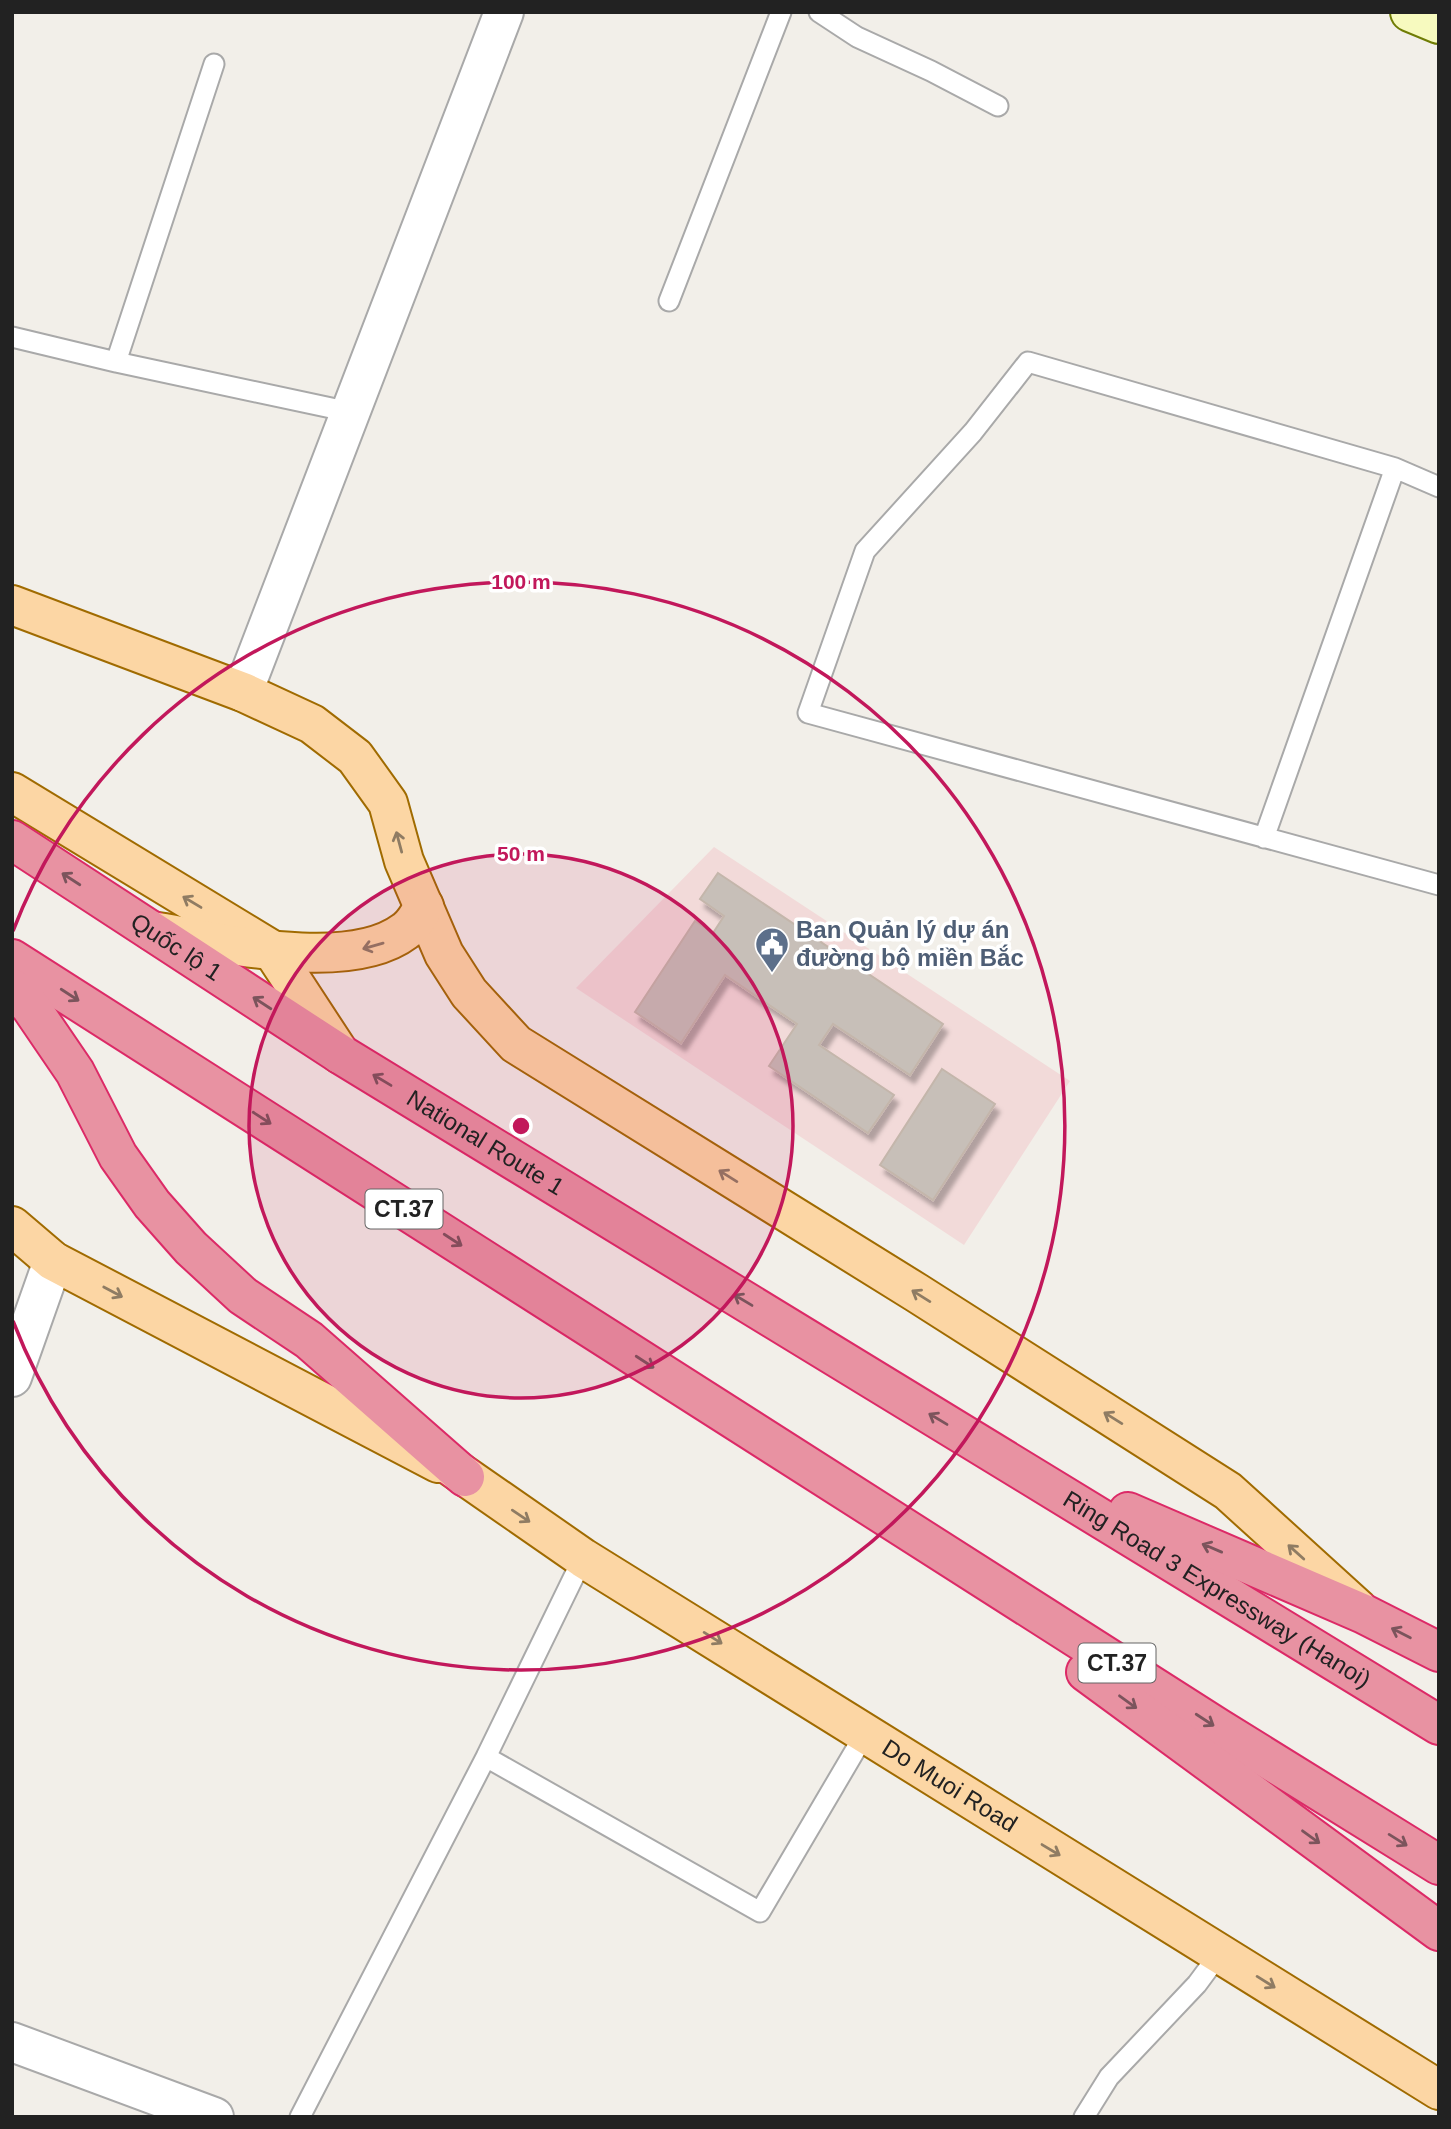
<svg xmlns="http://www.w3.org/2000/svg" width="1451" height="2129" font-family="Arial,sans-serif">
<defs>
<filter id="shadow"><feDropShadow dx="4.5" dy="8" stdDeviation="2" flood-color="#0004"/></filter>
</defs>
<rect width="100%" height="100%" fill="#f2efe9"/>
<path fill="#f2dad9" d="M714,847l356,234 -106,164 -388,-257z"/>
<path fill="#c7bfb8" stroke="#c4b6ab" stroke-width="2" filter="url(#shadow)" d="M718,873l225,151 -33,51 -77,-51 -14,21 75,50 -26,38 -99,-67 28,-42 -72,-49 -44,68 -46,-31 60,-91 18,12 11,-17 -24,-17z
M942,1069l53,35 -62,96 -53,-35z"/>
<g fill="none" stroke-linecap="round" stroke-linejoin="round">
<g stroke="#a9a9a9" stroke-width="23">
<path id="lane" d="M819,12l38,25 74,34 67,35
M214,64l-98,298 234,50
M669,301l112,-289
M12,337l104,25
M1439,487l-44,-19 -367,-106 -55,70 -108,119 -57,162 631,172
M1264,838l131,-370
M486,1757l274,155 106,-180
M300,2117l186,-360 97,-199
M1084,2117l25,-40 88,-93 23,-31"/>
</g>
<g stroke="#a9a9a9" stroke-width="42">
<path id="street" d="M243,692l261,-680
M12,1377l41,-116
M12,2042l202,75"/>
</g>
<g stroke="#707d05" stroke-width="42">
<path id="secondary" d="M1410,12l29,12"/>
</g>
<g stroke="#a06b00" stroke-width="42">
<g id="primary">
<path d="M12,605l231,87 69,32 43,33 33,46 16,58 40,93 25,39 47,51 401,249 311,198 130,118"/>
<path d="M12,792l260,158 68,104"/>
<path d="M152,931c67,11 196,43 253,0 9,-6 14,-16 19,-25"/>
<path d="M12,1226l41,35 385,202"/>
<path id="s1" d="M439,1458l144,100 856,532"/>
</g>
</g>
<g stroke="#dc2a67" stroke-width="42">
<g id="highway">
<path id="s2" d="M12,840l328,214 1099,671"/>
<path d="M12,959l1206,769 221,137"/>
<path d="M12,988l18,18 45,66 43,84 34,48 39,44 52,48 66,44 156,137"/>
<path d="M1128,1512l236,102 75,38"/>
<path d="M1086,1672l353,259"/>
</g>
</g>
<use href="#lane" stroke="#fff" stroke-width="19"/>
<use href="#street" stroke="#fff" stroke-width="38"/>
<use href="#secondary" stroke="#f7fabf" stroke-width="38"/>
<use href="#primary" stroke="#fcd6a4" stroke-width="38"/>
<use href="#highway" stroke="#e892a2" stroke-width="38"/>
</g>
<defs><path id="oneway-shaft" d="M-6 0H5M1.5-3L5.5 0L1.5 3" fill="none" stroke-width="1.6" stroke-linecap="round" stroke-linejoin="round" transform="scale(1.75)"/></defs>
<g stroke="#8f7c63">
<use href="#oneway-shaft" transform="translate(399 842) rotate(-105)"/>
<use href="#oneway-shaft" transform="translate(192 902) rotate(-149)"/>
<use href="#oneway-shaft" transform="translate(373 946) rotate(164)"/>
<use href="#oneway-shaft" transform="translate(728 1176) rotate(-148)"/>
<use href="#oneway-shaft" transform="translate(113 1292) rotate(28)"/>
<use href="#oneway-shaft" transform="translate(921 1296) rotate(-148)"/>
<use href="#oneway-shaft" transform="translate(1113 1418) rotate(-148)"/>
<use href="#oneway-shaft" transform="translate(521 1516) rotate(34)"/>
<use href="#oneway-shaft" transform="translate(1296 1552) rotate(-138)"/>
<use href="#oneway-shaft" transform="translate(713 1638) rotate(32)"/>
<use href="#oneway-shaft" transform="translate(1051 1850) rotate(31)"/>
<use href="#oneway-shaft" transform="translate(1266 1982) rotate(32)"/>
</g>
<g stroke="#7b545c">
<use href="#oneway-shaft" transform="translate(71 879) rotate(-147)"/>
<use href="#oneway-shaft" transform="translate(70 995) rotate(33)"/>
<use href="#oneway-shaft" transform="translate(262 1003) rotate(-147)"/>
<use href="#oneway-shaft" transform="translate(382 1080) rotate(-149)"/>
<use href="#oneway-shaft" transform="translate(262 1118) rotate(33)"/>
<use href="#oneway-shaft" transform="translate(453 1240) rotate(33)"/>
<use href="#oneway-shaft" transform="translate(743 1300) rotate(-149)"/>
<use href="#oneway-shaft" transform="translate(645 1362) rotate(33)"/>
<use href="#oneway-shaft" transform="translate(938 1419) rotate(-149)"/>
<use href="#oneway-shaft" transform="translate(1212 1548) rotate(-157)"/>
<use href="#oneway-shaft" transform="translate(1401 1633) rotate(-153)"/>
<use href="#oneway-shaft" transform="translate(1128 1702) rotate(36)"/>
<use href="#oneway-shaft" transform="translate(1205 1720) rotate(33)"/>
<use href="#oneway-shaft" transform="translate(1311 1837) rotate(36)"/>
<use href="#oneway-shaft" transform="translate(1398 1840) rotate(32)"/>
</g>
<circle cx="521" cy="1126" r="272" fill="#c2185b" fill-opacity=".12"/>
<g fill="none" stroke="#c2185b" stroke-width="3.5">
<circle cx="521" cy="1126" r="272"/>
<path d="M13 931A544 544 0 1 1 13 1321"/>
</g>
<defs>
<g id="civic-pin" transform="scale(1.75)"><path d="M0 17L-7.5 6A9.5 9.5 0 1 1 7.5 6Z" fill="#5c6f8a" stroke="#fff"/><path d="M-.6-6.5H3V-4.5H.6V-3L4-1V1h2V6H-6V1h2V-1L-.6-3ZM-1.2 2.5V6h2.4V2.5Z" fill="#fff"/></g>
</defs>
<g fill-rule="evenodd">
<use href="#civic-pin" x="772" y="944"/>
</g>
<g text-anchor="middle" stroke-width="7" stroke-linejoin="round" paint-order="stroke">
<g fill="#fff" stroke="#646464" stroke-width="2">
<rect x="365.5" y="1189.5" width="77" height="39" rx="5"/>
<rect x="1078.5" y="1643.5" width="77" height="39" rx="5"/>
</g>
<g font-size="23" font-weight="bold" fill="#222">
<text x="404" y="1217">CT.37</text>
<text x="1117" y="1671">CT.37</text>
</g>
<g font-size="24" font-weight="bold" fill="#4e5e75" stroke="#fff" text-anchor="start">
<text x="796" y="938">Ban Quản lý dự án<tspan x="796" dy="28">đường bộ miền Bắc</tspan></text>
</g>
<g font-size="24" fill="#222" stroke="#fff">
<text dy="8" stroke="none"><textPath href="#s2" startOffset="196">Quốc lộ 1</textPath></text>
<text dy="8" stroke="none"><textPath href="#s2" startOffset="562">National Route 1</textPath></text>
<text dy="8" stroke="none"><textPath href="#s2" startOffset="1419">Ring Road 3 Expressway (Hanoi)</textPath></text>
<text dy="8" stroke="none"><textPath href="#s1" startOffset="607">Do Muoi Road</textPath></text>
</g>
</g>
<circle cx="521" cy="1126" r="10" fill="#c2185b" stroke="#fff" stroke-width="3.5"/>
<g font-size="21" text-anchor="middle" font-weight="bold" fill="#c2185b" stroke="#fff" stroke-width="7" stroke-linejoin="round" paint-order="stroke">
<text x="521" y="589">100 m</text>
<text x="521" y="861">50 m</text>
</g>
<rect width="1451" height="2129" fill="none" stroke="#222222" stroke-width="28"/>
</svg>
